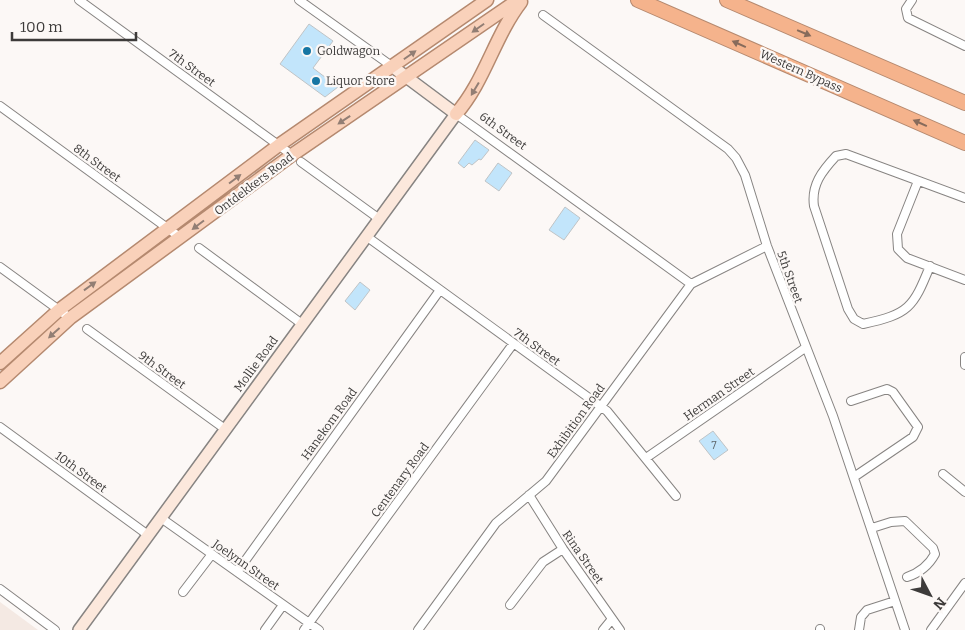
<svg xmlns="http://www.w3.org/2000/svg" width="965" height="630" font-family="Bitter,serif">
<rect width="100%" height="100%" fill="#fcf8f6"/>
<path fill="#f4e9e3" d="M0,602l38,28h-38z"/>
<path fill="#c2e5fb" stroke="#c0c4c6" d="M309,24l24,17 -20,27 25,19 -13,10 -45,-33z
M475,140l14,10 -8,10 -2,-1 -7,6 -3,-2 -5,5 -6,-5z
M498,163l14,10 -13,18 -14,-10z
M565,207l15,11 -16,22 -15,-10z
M360,282l10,8 -15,20 -10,-9z
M713,431l15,19 -14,10 -15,-19z"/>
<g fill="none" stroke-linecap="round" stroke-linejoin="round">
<g stroke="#878482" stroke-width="10">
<path id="minor" d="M79,0l213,155
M299,0l94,67
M912,0l-6,9 2,9 57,28
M543,15l185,134 8,9 9,17 22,71 66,170 72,214
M0,106l181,132
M456,114l235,170
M301,162l77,56
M918,181l-21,53 1,15 9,9 58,22
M366,236l241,175 69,85
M199,248l103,76
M930,266c-17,42 -21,48 -67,58l-9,-5 -6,-10 -34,-103c-3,-21 8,-35 22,-50l10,-2 119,44
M0,267l70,51
M87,329l138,100
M965,357v8
M851,401l36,-12 6,3 25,35 -5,10 -59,40
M0,427l148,108
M646,458l159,-110
M943,474l22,18
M529,495l34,54 57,81
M161,518l158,112
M872,528l19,-6 14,-1 28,27 2,6c-6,11 -16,19 -28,23
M237,572l203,-282
M0,589l55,41
M183,592l29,-38
M510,605l33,-43 20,-13
M820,629v1
M265,630l18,-25
M304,630l209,-286
M418,630l78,-107 50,-42 145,-197 76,-38
M603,630l9,-11
M859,630l2,-13 6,-7 28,-9
M931,630l34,-47"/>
</g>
<g stroke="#878482" stroke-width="14">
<path id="secondary" d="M79,630l377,-516 -63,-47"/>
</g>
<g stroke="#b5896f" stroke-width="15">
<path id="primary" d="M456,114c29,-33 38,-77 65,-112
M0,363l59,-53 220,-165 208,-145
M0,382l70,-64 222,-163 226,-155"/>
</g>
<g stroke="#b5896f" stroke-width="16">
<path id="motorway" d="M638,0l327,143
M727,0l238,103"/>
</g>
<use href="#minor" stroke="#fff" stroke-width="8"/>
<use href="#secondary" stroke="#fce8dc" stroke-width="11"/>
<use href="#primary" stroke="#f9d1ba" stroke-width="12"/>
<use href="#motorway" stroke="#f5b38c" stroke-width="14"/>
</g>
<defs><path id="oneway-solid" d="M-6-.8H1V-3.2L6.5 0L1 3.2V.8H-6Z" transform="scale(1.25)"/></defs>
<g fill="#927e74">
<use href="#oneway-solid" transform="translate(478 28) rotate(145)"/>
<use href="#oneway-solid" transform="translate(410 55) rotate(-35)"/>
<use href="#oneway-solid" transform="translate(475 89) rotate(121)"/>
<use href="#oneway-solid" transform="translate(344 120) rotate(146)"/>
<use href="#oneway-solid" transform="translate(235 179) rotate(-37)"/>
<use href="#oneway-solid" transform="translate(198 225) rotate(143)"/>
<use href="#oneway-solid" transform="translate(90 286) rotate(-36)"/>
<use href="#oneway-solid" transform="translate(54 333) rotate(138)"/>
</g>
<g fill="#876b5b">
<use href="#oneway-solid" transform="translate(804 33) rotate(23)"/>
<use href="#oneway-solid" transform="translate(739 44) rotate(-156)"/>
<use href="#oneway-solid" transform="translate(920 123) rotate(-156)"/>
</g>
<g fill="#1776a3" stroke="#fcf8f6" stroke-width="2">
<circle cx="307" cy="51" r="5"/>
<circle cx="316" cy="81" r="5"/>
</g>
<g text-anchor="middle" stroke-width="4.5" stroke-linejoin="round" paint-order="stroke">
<g font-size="10" fill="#5e666a">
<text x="714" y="449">7</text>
</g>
<g font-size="12" fill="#3d3b3a" stroke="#fcf8f6" text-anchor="start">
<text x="317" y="55">Goldwagon</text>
<text x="326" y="85">Liquor Store</text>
</g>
<g font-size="12" fill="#3d3b3a" stroke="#fcf8f6">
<text transform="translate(192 68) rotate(36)" y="4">7th Street</text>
<text transform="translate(801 71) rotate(24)" y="4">Western Bypass</text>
<text transform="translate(503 131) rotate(36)" y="4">6th Street</text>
<text transform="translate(97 163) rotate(36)" y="4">8th Street</text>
<text transform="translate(254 184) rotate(-37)" y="4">Ontdekkers Road</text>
<text transform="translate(790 277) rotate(70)" y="4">5th Street</text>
<text transform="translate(537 347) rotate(36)" y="4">7th Street</text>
<text transform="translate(256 364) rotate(-54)" y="4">Mollie Road</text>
<text transform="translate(162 370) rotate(36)" y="4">9th Street</text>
<text transform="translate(719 394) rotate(-35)" y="4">Herman Street</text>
<text transform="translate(576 421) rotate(-54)" y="4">Exhibition Road</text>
<text transform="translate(329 424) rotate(-54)" y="4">Hanekom Road</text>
<text transform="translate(81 472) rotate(36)" y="4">10th Street</text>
<text transform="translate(400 480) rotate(-54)" y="4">Centenary Road</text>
<text transform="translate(583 557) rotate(55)" y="4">Rina Street</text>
<text transform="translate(246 565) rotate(35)" y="4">Joelynn Street</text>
</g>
</g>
<g transform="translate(930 595) rotate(131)" stroke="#fcf8f6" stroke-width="4" paint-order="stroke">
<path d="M0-4L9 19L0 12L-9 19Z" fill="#3d3b3a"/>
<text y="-8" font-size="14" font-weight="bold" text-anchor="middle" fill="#3d3b3a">N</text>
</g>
<path d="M12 32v8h124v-8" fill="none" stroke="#3d3b3a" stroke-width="2.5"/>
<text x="20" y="32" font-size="15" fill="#3d3b3a" stroke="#fcf8f6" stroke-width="4" paint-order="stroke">100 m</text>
</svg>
